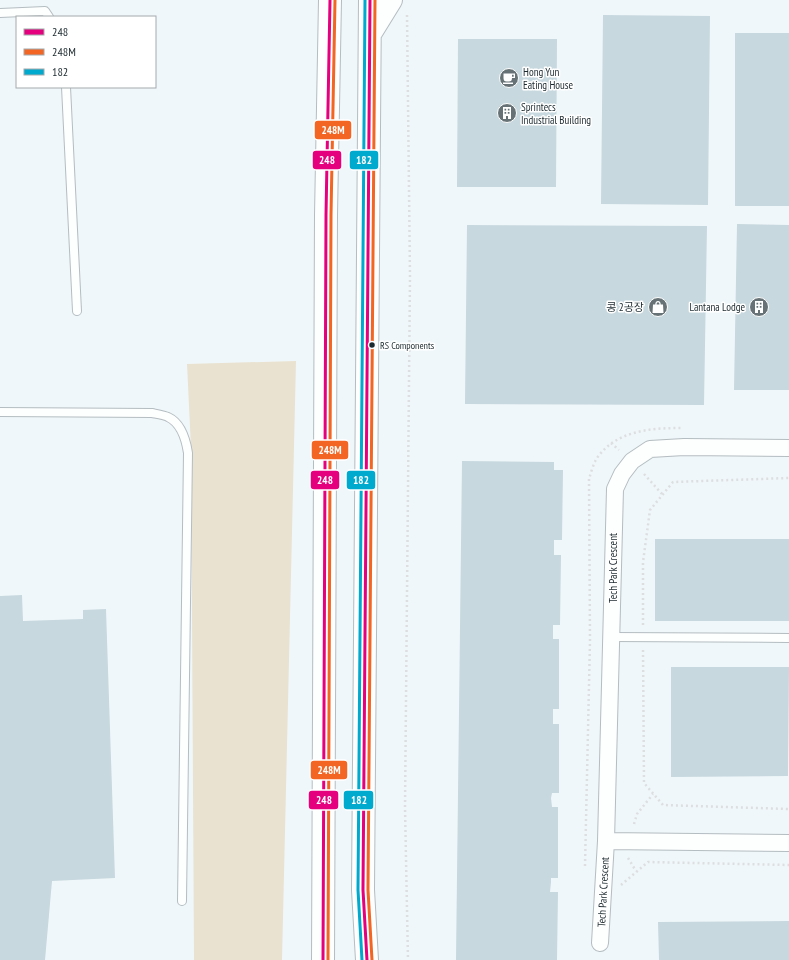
<svg xmlns="http://www.w3.org/2000/svg" width="789" height="960" font-family="'PT Sans Narrow','Noto Sans KR',sans-serif">
<rect width="100%" height="100%" fill="#f0f7fa"/>
<path fill="#e9e2d0" d="M296,361l-14,599h-88l-3,-512 -4,-84z"/>
<path fill="#c7d8de" d="M603,15l107,1 -2,189 -107,-1z
M735,33h54v173h-54z
M458,39h99l-1,148h-99z
M737,224l52,1v165h-55z
M467,225l240,1 -3,179 -239,-1z
M462,461l92,1v8h9l-1,70h-8v15h7l-1,70h-7v14h6v70h-6v15h6v69h-7l-1,5 1,9h6v71h-7v4l-1,10h8l-1,68h-101z
M655,539h134v82h-134z
M22,595l1,26 60,-2v-9l23,-1 9,269 -63,3 -7,79h-45v-364z
M671,667h118l-1,109 -117,1z
M789,921v39h-130l-1,-38z"/>
<g fill="none" stroke-linecap="round" stroke-linejoin="round">
<g stroke="#b4bdc1" stroke-width="10">
<path id="service" d="M0,13l45,-2 4,6
M66,87l11,224
M0,412l152,1c5,1 12,2 16,4 13,6 18,23 20,36l-6,448
M612,637l177,1"/>
</g>
<g stroke="#b4bdc1" stroke-width="18">
<path id="minor" d="M606,841l183,2
M600,943l6,-102 9,-352 7,-15 10,-13 18,-12 34,-2 105,1"/>
</g>
<g stroke="#b4bdc1" stroke-width="24">
<path id="secondary" d="M370,34l21,-34
M323,960l3,-745 4,-215
M367,960l-4,-70 7,-890"/>
</g>
<path stroke="#dcdedf" stroke-width="2.5" stroke-dasharray="2 3" stroke-linecap="butt" d="M407,15l3,261 -5,531 3,153
M611,443l8,7
M644,474l18,20
M643,625v-63l7,-52 23,-28 116,-4
M643,650l1,133 19,22 126,4
M634,824l3,-10 16,-20
M628,858l8,13
M585,866l5,-226 -1,-161c2,-6 4,-15 8,-21 19,-27 52,-30 84,-30
M621,885l27,-23 141,3"/>
<use href="#service" stroke="#fdfefe" stroke-width="8"/>
<use href="#minor" stroke="#fdfefe" stroke-width="16"/>
<use href="#secondary" stroke="#fdfefe" stroke-width="22"/>
<g stroke="#fff" stroke-width="6">
<path id="bus-1" d="M323,960l3,-745 4,-215
M367,960l-4,-70 7,-890"/>
</g>
<g stroke="#fff" stroke-width="6">
<path id="bus-2" d="M328,960l3,-745 4,-215
M372,960l-4,-70 7,-890"/>
</g>
<g stroke="#fff" stroke-width="6">
<path id="bus-3" d="M362,960l-4,-70 7,-890"/>
</g>
<use href="#bus-1" stroke="#e5007d" stroke-width="3"/>
<use href="#bus-2" stroke="#f26522" stroke-width="3"/>
<use href="#bus-3" stroke="#00a9ce" stroke-width="3"/>
</g>
<defs>
<g id="cafe-disc" transform="scale(1)"><circle r="9.5" fill="#667276" stroke="#fff"/><path d="M-5.5-4.5H6V0H3Q3 3.5 0 3.5H-2.5Q-5.5 3.5-5.5 0ZM3-3.2v2h1.7v-2ZM-6 4.5H4V6H-6Z" fill="#fff"/></g>
<g id="building-disc" transform="scale(1)"><circle r="9.5" fill="#667276" stroke="#fff"/><path d="M-4-6H4V6H1V3H-1V6H-4ZM-2.5-4.3h1.7v1.8h-1.7ZM.8-4.3h1.7v1.8H.8ZM-2.5-1h1.7V.8h-1.7ZM.8-1h1.7V.8H.8Z" fill="#fff"/></g>
<g id="shop-disc" transform="scale(1)"><circle r="9.5" fill="#667276" stroke="#fff"/><path d="M-5-2.5h2.3a2.7 3.5 0 0 1 5.4 0H5L5.5 6h-11ZM-1.5-2.5h3a1.5 2.3 0 0 0-3 0Z" fill="#fff"/></g>
</defs>
<g fill-rule="evenodd">
<use href="#cafe-disc" x="509" y="78"/>
<use href="#building-disc" x="507" y="113"/>
<use href="#shop-disc" x="658" y="307"/>
<use href="#building-disc" x="759" y="307"/>
</g>
<circle fill="#1c2a2f" stroke="#fff" stroke-width="1.5" cx="372" cy="345" r="3.5"/>
<g text-anchor="middle" stroke-width="3" stroke-linejoin="round" paint-order="stroke">
<g font-size="10" fill="#1c2a2f" stroke="#fff" text-anchor="start">
<text x="380" y="349">RS Components</text>
</g>
<g font-size="11" fill="#1c2a2f" stroke="#fff" text-anchor="start">
<text x="523" y="76">Hong Yun<tspan x="523" dy="13">Eating House</tspan></text>
<text x="521" y="111">Sprintecs<tspan x="521" dy="13">Industrial Building</tspan></text>
<text x="644" y="311" text-anchor="end">콩 2공장</text>
<text x="745" y="311" text-anchor="end">Lantana Lodge</text>
</g>
<g font-size="11" fill="#1c2a2f" stroke="#fff">
<text transform="translate(613 568) rotate(-90)" y="4">Tech Park Crescent</text>
<text transform="translate(603 892) rotate(-87)" y="4">Tech Park Crescent</text>
</g>
</g>
<g stroke="#fff" stroke-width="1.5">
<rect x="314" y="120" width="38" height="20" rx="4" fill="#f26522"/>
<rect x="312" y="150" width="30" height="20" rx="4" fill="#e5007d"/>
<rect x="349" y="150" width="30" height="20" rx="4" fill="#00a9ce"/>
<rect x="311" y="440" width="38" height="20" rx="4" fill="#f26522"/>
<rect x="310" y="470" width="30" height="20" rx="4" fill="#e5007d"/>
<rect x="346" y="470" width="30" height="20" rx="4" fill="#00a9ce"/>
<rect x="310" y="760" width="38" height="20" rx="4" fill="#f26522"/>
<rect x="308" y="790" width="31" height="20" rx="4" fill="#e5007d"/>
<rect x="343" y="790" width="31" height="20" rx="4" fill="#00a9ce"/>
</g>
<g font-size="11" text-anchor="middle" font-weight="bold" fill="#fff">
<text x="333" y="134">248M</text>
<text x="327" y="164">248</text>
<text x="364" y="164">182</text>
<text x="330" y="454">248M</text>
<text x="325" y="484">248</text>
<text x="361" y="484">182</text>
<text x="329" y="774">248M</text>
<text x="324" y="804">248</text>
<text x="359" y="804">182</text>
</g>
<rect x="16" y="16" width="140" height="72" fill="#ffffff" stroke="#a4aaac"/>
<rect x="24" y="29" width="20" height="6" fill="#e5007d" stroke="#a4aaac"/>
<text x="52" y="36" font-size="12" fill="#1c2a2f">248</text>
<rect x="24" y="49" width="20" height="6" fill="#f26522" stroke="#a4aaac"/>
<text x="52" y="56" font-size="12" fill="#1c2a2f">248M</text>
<rect x="24" y="69" width="20" height="6" fill="#00a9ce" stroke="#a4aaac"/>
<text x="52" y="76" font-size="12" fill="#1c2a2f">182</text>
</svg>
